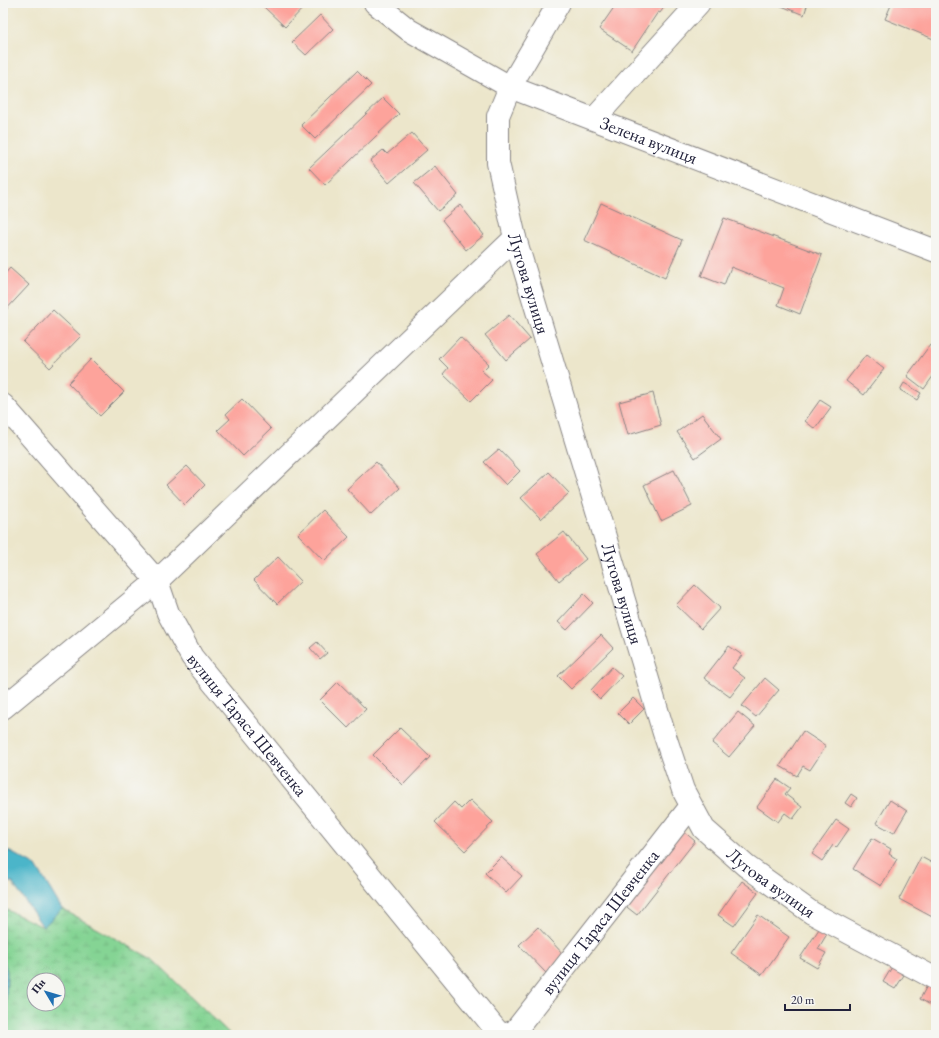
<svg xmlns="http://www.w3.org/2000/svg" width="939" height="1038" font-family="'EB Garamond',serif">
<defs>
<pattern id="wetland-marsh" width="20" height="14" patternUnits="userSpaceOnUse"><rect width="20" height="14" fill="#85d494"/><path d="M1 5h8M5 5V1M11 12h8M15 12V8" fill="none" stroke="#73b680"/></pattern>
</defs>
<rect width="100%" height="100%" fill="#f6f6f2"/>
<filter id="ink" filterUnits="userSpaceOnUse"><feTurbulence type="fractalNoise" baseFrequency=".025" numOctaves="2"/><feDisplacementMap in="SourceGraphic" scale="8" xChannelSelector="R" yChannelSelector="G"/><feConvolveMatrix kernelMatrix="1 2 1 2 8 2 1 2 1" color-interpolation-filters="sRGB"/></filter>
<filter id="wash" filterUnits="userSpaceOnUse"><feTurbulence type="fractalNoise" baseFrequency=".012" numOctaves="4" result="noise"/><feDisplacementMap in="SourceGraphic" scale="16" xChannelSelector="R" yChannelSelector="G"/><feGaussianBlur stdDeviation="0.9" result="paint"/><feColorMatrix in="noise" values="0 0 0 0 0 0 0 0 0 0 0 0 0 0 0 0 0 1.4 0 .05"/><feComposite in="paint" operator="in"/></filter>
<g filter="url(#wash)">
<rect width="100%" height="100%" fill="#ece6cb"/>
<path fill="url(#wetland-marsh)" stroke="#547b68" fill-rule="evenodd" d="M3,908l40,19 19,-18 90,50 79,76h-224l-2,-7 2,-55 -4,-16zM34,980h24v24h-24z"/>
<path fill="#4bb5c9" stroke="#366c82" d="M3,848l33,18 26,43 -19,18 -32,-46 -8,9z
M3,957l4,16 -2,55 2,7h-4z"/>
<g id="blocks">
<path fill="#fda39b" d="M266,3h42l-23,24 -22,-21z
M617,3h50l-7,10 -2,-1 -26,39 -33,-22z
M774,3h34l-4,12z
M892,3h44v37l-51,-21z
M320,15l13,14 -27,26 -14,-13z
M357,71l14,14 -56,54 -14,-14z
M383,98l16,16 -74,71 -16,-17z
M412,133l15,17 -38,33 -19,-22 13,-11 4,4z
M435,166l23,29 -20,16 -24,-28z
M601,203l81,37 -17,38 -81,-38z
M460,205l24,30 -18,15 -24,-30z
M724,218l98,37 -22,59 -22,-9 6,-17 -53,-21 -7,18 -23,-9z
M10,268l19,17 -26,28v-37z
M53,310l28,26 -31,32 -27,-26z
M509,315l21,24 -24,21 -21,-25z
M460,337l29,27 -7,7 10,9 -21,21 -28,-27 5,-6 -9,-9z
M930,345l6,5v22l-12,17 -17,-13z
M866,355l18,14 -20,26 -18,-14z
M91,359l33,33 -24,24 -32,-33z
M904,383l17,10 -4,7 -17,-10z
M653,393l8,32 -33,10 -9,-33z
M242,399l29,30 -28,27 -25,-26 12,-11 -4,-5z
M820,400l11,7 -16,22 -10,-8z
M702,414l19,25 -26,19 -18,-26z
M499,449l21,22 -14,14 -22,-23z
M376,462l24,26 -29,27 -24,-26z
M187,466l18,19 -20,20 -19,-20z
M674,470l18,36 -31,15 -17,-36z
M549,472l20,21 -28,26 -20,-21z
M323,510l26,27 -25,24 -26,-27z
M564,532l22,27 -27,22 -22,-27z
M278,557l23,24 -24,23 -23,-24z
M695,585l25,23 -19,21 -25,-24z
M584,594l9,9 -26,27 -9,-8z
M601,635l12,13 -42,41 -13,-13z
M317,642l10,11 -7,6 -10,-11z
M729,646l13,9 -10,13 13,10 -15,19 -26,-19z
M612,667l10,9 -22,23 -9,-9z
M765,678l14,12 -23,27 -14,-11z
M338,682l28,27 -18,19 -28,-28z
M633,698l11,11 -15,15 -11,-11z
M738,712l17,14 -26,31 -17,-14z
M400,728l30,29 -27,28 -30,-30z
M803,731l23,15 -16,24 -7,-4 -6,10 -17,-10z
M777,779l13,9 -5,6 17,13 -9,12 -8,-6 -7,9 -21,-15z
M851,794l6,4 -6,9 -6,-4z
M470,800l23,22 -28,29 -30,-29 19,-20 7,7z
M890,800l17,11 -13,22 -18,-10z
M836,820l13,9 -13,19 -3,-3 -11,16 -10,-7z
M682,830l13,11 -58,74 -14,-11z
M872,838l19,11 -2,5 8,5 -16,27 -28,-17z
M501,857l21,19 -16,17 -21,-20z
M921,857l15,8v54l-37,-20z
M742,881l16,12 -24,33 -16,-11z
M758,915l31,22 -27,38 -31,-22z
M538,927l26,28 -18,18 -27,-28z
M819,929l8,5 -9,15 8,4 -9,15 -17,-10z
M892,967l12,8 -9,14 -12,-7z
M930,980l6,3v25l-16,-9z"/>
</g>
</g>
<g filter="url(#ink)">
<use href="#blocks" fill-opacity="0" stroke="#878483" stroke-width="1"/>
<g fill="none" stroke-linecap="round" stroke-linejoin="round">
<g stroke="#878483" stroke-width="24">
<g id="minor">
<path id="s1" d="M375,3l34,27 101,57 426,164"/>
<path id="s2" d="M559,3l-49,84 -12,29v47l17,75 149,495 19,57 21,39 42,37 66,47 124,66"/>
<path d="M594,119l105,-116"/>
<path id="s3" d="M3,405l154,176 11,32 24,44 305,374 8,4"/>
<path d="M3,708l154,-127 358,-343"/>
<path id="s4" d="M505,1035l10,-4 176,-225"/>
</g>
</g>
<use href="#minor" stroke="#fff" stroke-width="22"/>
</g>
</g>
<g text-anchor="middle" stroke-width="3" stroke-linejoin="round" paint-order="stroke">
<g font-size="18" fill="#22223b" stroke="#f6f6f2">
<text dy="6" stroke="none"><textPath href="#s1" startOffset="308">Зелена вулиця</textPath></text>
<text dy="6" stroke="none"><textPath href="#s2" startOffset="300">Лугова вулиця</textPath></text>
<text dy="6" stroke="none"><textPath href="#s2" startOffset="624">Лугова вулиця</textPath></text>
<text dy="6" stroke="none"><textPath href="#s3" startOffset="405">вулиця Тараса Шевченка</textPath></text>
<text dy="6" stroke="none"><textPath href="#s2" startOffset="960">Лугова вулиця</textPath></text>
<text dy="6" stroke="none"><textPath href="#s4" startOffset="149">вулиця Тараса Шевченка</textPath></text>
</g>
</g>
<rect width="939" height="1038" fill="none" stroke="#f6f6f2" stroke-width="16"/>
<g transform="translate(46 992) rotate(308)"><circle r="19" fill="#f6f6f2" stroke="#a1a1a9"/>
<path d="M0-3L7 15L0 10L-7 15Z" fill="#1f6fb2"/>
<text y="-6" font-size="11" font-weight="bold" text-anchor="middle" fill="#22223b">Пн</text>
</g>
<path d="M785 1004v6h65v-6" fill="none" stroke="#22223b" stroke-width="2"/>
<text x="791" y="1004" font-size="12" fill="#22223b" stroke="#f6f6f2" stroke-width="3" paint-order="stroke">20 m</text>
</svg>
